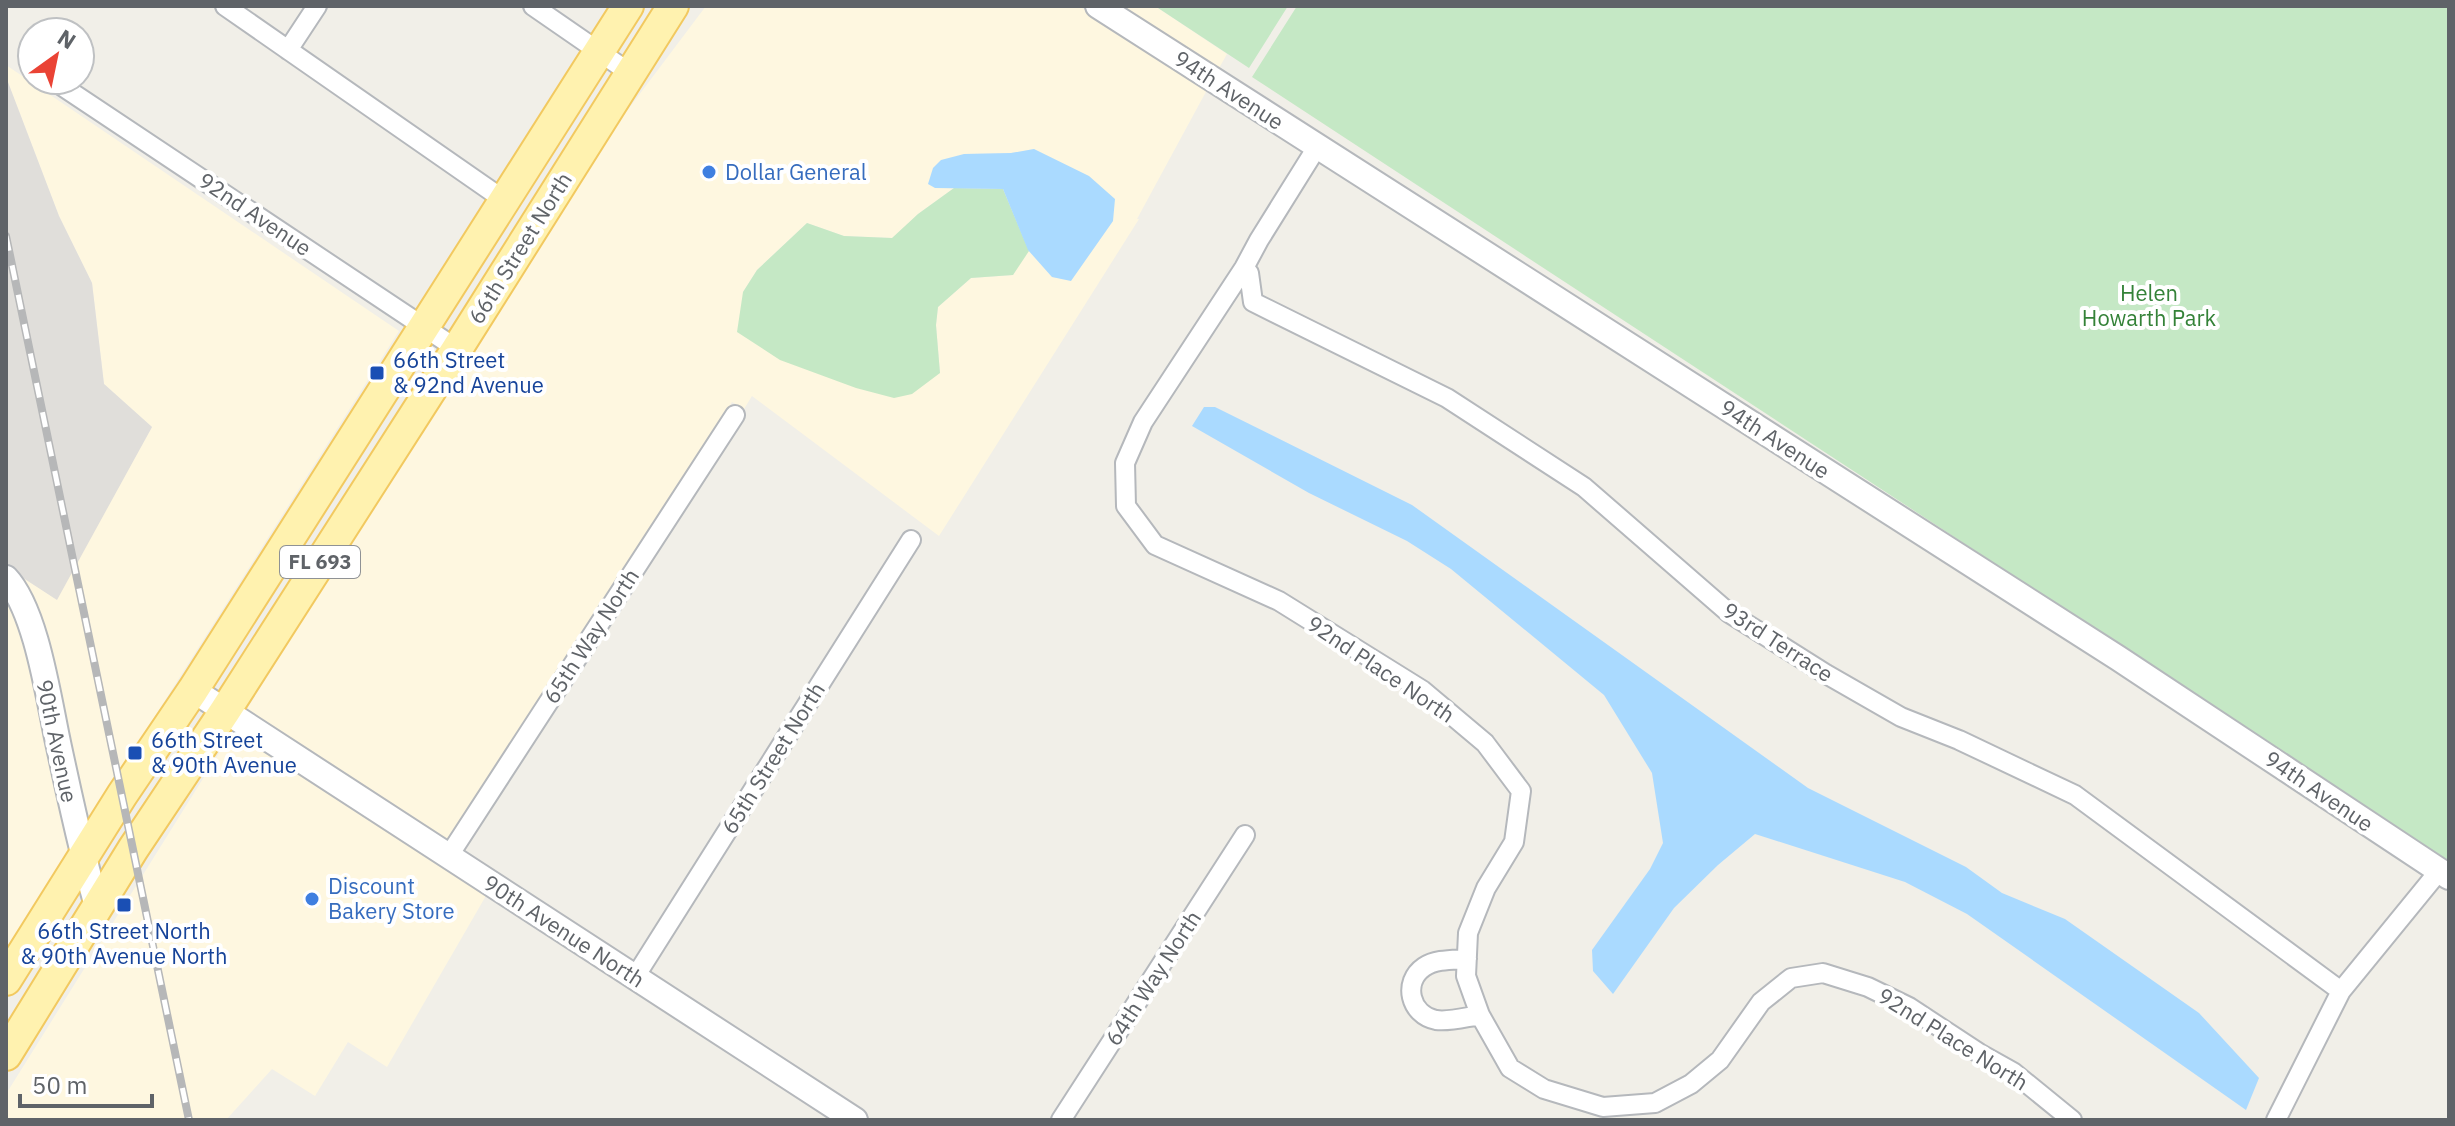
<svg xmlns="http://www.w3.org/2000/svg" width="2455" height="1126" font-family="'IBM Plex Sans',sans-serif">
<rect width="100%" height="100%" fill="#f1efe8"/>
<path fill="#fef7e0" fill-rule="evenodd" d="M706,6h373l129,82 -71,131h2l-200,317 -187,-140 -8,13 -12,-7 -286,442 -201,-132 348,-556zM1034,149l79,72 -42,59 -19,-3 -24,-27 -15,25 -42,3 -33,29 -2,18 4,48 -197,-81 14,-22 50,-47 37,13 49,2 25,-24 36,-26h-19l29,-34 47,-1z
M1117,6h38l72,48 -9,16z
M6,65l393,266 -313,494 -72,-253 42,27 96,-172 -48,-43 -12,-101 -33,-67 -53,-139z
M6,594l15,34 50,221 -65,102z
M234,729l253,165 -100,173 -39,-25 -33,54 -43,-27 -46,51h-220v-26z"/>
<path fill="#e0deda" d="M6,77l53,139 33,67 12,101 48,43 -95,173 -43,-28 -8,-9z"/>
<path fill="#c5e8c5" d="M1155,6h133l-39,62z
M1297,6h1152v855l-1197,-784z
M954,188l49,1 26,62 -16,24 -42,3 -33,29 -2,18 4,48 -28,21 -18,4 -38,-10 -76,-28 -43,-28 6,-40 14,-22 50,-47 37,13 48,2 26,-24z"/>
<path fill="#aadaff" d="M1034,149l55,27 26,23 -2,22 -42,60 -19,-4 -24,-27 -25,-61 -68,-1 -7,-4 5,-16 8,-8 23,-6 47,-1z
M1204,407h11l197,98 396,283 158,79 36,26 63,26 134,94 60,65 -13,32 -279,-196 -62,-32 -150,-48 -37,31 -44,43 -61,86 -20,-23 -1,-21 58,-81 13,-26 -11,-70 -48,-78 -153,-126 -44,-28 -98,-48 -117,-67z"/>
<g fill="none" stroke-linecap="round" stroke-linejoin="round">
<g stroke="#b5b8bc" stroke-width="22">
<path id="minor" d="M225,6l279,194
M533,6l97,67
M288,50l29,-44
M53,80l404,269
M1317,147l-58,93 -15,28 -101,154 -18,41 1,43 29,39 124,56 143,89 63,53 36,48 -7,51 -28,46 -18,45 -2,43 14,39 30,53 34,21 59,18 52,-4 36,-19 29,-24 41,-58 30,-24 32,-5 45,14 41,20 70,46 34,19 59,48
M1244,268l5,5 4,29 194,96 137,89 145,126 97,61 75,43 58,23 116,55 266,196
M448,857l287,-442
M1467,959c-14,1 -31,0 -43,8 -22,15 -14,48 12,53 14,2 30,-3 44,-5
M635,977l276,-437
M1061,1120l184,-285
M2276,1120l65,-129 98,-120"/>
</g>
<g stroke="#b5b8bc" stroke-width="28">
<path id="tertiary" d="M1098,6l1020,652 331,219
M6,578c31,33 43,124 53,169 12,55 23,109 39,162
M193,690l662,430"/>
</g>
<g stroke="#f2c960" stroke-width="34">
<path id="primary" d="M6,980l116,-185 71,-105 435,-684
M6,1055l127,-206 92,-138 232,-362 216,-343"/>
</g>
<use href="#minor" stroke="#fff" stroke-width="18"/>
<use href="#tertiary" stroke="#fff" stroke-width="24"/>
<use href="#primary" stroke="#fff2af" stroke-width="30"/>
<g stroke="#b6b7b8" stroke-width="8">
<path id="rail" d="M6,236l183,884"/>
</g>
<use href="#rail" stroke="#fff" stroke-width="5" stroke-dasharray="15" stroke-linecap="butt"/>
</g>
<g fill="#3f7fe0" stroke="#fff" stroke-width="3">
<circle cx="709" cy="172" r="8"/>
<circle cx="312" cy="899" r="8"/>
</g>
<g fill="#1a4fb4" stroke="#fff" stroke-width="3">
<rect x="369" y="365" width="16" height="16" rx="4"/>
<rect x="127" y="745" width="16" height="16" rx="4"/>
<rect x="116" y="897" width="16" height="16" rx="4"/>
</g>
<g text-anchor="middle" stroke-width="8" stroke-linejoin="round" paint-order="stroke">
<rect fill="#fff" stroke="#8f9295" stroke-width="2" x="280" y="546" width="80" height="32" rx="6"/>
<g font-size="20" font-weight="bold" fill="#5f6368">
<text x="320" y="569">FL 693</text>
</g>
<g font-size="22" fill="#5f6368" stroke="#fff">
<text transform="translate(1229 90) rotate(33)" y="8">94th Avenue</text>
<text transform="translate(255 214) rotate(34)" y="8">92nd Avenue</text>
<text transform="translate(520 248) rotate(-58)" y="8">66th Street North</text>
<text transform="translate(1775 439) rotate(33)" y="8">94th Avenue</text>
<text transform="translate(591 636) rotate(-57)" y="8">65th Way North</text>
<text transform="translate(1778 642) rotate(33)" y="8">93rd Terrace</text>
<text transform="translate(1381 669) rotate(34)" y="8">92nd Place North</text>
<text transform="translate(57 741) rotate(78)" y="8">90th Avenue</text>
<text transform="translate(773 758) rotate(-58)" y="8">65th Street North</text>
<text transform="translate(2319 791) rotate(34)" y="8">94th Avenue</text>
<text transform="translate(564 931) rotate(33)" y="8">90th Avenue North</text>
<text transform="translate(1153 978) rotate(-57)" y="8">64th Way North</text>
<text transform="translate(1953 1039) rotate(32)" y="8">92nd Place North</text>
</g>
<g font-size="22" fill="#366cbe" stroke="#fff" text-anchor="start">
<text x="725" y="180">Dollar General</text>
<text x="328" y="894">Discount<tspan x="328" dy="25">Bakery Store</tspan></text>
</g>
<g font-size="22" fill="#348238" stroke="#fff">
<text x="2149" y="301">Helen<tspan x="2149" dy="25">Howarth Park</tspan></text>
</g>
<g font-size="22" fill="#164399" stroke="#fff" text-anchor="start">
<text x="393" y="368">66th Street<tspan x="393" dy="25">&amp; 92nd Avenue</tspan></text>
<text x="151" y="748">66th Street<tspan x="151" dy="25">&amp; 90th Avenue</tspan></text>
<text x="124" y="939" text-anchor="middle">66th Street North<tspan x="124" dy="25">&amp; 90th Avenue North</tspan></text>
</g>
</g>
<rect width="2455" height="1126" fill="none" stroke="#5f6368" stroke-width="16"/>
<g transform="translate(56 56) rotate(33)"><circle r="38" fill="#ffffff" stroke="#bfc1c3" stroke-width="2"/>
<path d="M0-6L14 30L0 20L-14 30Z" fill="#ea4335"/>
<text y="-12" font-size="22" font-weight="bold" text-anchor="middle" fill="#5f6368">N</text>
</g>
<path d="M20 1094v12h132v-12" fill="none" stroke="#5f6368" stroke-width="4"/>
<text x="32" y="1094" font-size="24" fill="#5f6368" stroke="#ffffff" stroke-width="6" paint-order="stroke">50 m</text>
</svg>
